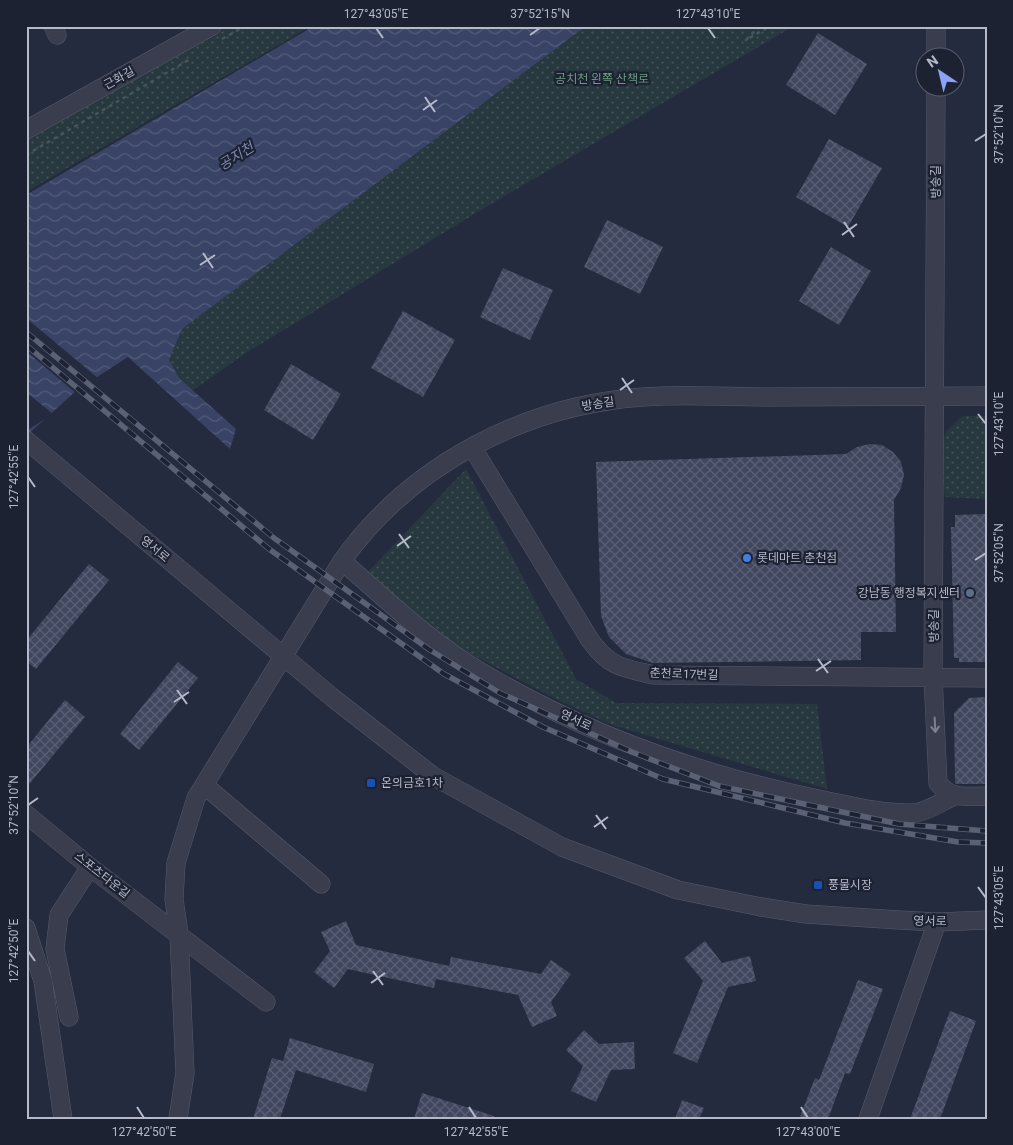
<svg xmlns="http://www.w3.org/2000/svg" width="1013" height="1145" font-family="Roboto,'Noto Sans KR',sans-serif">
<defs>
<pattern id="grass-dots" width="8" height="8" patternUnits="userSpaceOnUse" patternTransform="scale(1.25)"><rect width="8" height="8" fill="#27383f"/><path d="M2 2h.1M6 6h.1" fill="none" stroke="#445359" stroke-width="1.8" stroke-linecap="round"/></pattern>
<pattern id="water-waves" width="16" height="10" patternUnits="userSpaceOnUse" patternTransform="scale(1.25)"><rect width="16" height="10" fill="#394365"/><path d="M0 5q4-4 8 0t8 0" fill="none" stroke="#535c7a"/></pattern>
<pattern id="building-cross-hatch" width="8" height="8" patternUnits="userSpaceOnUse" patternTransform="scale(1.25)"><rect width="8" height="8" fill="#41475e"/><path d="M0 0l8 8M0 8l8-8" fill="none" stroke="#5a5f74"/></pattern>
</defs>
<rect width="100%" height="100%" fill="#252b3e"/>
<path fill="url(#grass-dots)" d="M212,26h99l-285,166v-61z
M586,26h208l-303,178 -242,147 -56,39 -14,-12 -10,-18 13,-31z
M962,416h25v83l-42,-2 -5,-44 6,-21z
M466,469l110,210 40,24 201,1 10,85 -215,-64 -60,-28 -81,-43 -67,-40 -40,-38z"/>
<path fill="url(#water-waves)" d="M314,26h272l-404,303 -13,31 10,18 57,51 -6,20 -102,-92 -51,33 -51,46v-241z"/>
<path fill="#252b3e" d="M26,318l73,61 -22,15 -51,-43z
M26,392l27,22 -27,17z"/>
<path fill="url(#building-cross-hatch)" d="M818,33l49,31 -32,51 -49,-30z
M829,139l53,29 -34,59 -52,-30z
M607,220l56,27 -23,47 -56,-27z
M831,247l40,24 -32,54 -40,-24z
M503,268l50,22 -23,50 -50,-23z
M403,311l52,29 -32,57 -52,-29z
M291,364l50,30 -28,46 -49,-30z
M870,444l12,1 11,7 8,10 3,13 -3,13 -7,12 2,132h-35v28l-208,3 -27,-9 -17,-17 -8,-21 -5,-154 250,-8 11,-7z
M987,514v148h-28v-4h-5l-3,-131h4v-12z
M89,564l20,16 -73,89 -10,-8v-20z
M178,662l20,16 -59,72 -19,-16z
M987,697v87h-30l-2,-1 -1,-70 15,-15z
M65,700l20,17 -59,71v-40z
M346,921l10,24 93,21 2,-9 90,17 10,-14 20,14 -20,28 6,14 -25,11 -14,-32 -82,-16 -2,9 -86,-19 -14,19 -20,-16 16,-21 -9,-19z
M705,941l17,22 28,-7 6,25 -28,6 -31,76 -24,-10 30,-72 -19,-23z
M858,980l25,9 -33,85 -5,-1 -17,46h-29l16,-41 4,2z
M950,1011l26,10 -36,98h-30z
M584,1030l15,14 35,-2 1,27 -24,1 -15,32 -25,-11 12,-25 -17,-16z
M290,1038l84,26 -8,28 -70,-22 -16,49h-27l19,-61 11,3z
M422,1093l72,23v3h-80z
M682,1100l22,8 -5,11h-24z"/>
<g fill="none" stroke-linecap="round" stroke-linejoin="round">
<g stroke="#565b6c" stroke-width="19">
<path id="minor" d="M53,26l4,9
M936,58v-32
M936,88l-3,588 5,107c13,17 30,13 49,13
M26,130l186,-104
M26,440l307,258 100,78 129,71 116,43 83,17 45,7 93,6 38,2 50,-2
M472,447l118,193c19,27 33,28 64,35l333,3
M342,561c45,39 88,81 139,111 104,62 223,104 342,128 29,6 60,14 90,13 12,0 30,-12 41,-17
M204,785l117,99
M26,814l64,53 176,135
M26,928l17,53 20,138
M69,1017l-14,-68 4,-34 31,-48
M178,1119l7,-46 -6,-139 -5,-35 2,-36 20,-65 146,-237c69,-97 184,-156 301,-164 43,-3 86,0 129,0 71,-1 143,-1 215,-1
M868,1119l69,-197"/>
</g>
<path stroke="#45555c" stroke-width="2.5" stroke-dasharray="4 4" stroke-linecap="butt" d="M760,26l-14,14 24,-14
M222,39l23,-13
M26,155l166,-97"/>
<use href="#minor" stroke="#393d4e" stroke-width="18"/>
<g stroke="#5b6175" stroke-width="5.5">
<path id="rail" d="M26,332l248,206 156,112 70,43 132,59 87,34 180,38 88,7
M26,345l243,204 175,125 99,53 120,52 182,44 113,19 29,1"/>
</g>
<use href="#rail" stroke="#1d2233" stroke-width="4" stroke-dasharray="11" stroke-linecap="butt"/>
</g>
<defs><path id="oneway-shaft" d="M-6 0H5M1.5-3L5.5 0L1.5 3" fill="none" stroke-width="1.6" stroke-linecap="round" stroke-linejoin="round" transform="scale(1.25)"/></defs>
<use stroke="#7d8192" href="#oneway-shaft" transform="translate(935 725) rotate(87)"/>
<path fill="none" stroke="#b5b9c9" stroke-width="2" d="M376,28l7,10M708,28l7,10M530,35l10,-7M425,97l10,15M423,110l14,-10M975,141l11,-7M844,222l10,15M842,235l15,-11M203,253l10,15M200,265l15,-10M622,378l10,15M620,390l14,-10M978,414l8,10M28,477l7,10M399,534l10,14M397,546l14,-10M975,560l11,-7M818,659l10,14M816,671l15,-10M177,690l10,14M174,702l15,-10M28,805l10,-7M596,815l10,14M594,827l14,-10M978,887l8,11M28,951l7,10M373,971l10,14M371,983l14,-10M137,1107l7,11M469,1107l7,11M801,1107l7,11"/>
<circle fill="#3f7fe0" stroke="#1d2233" stroke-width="2" cx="747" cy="558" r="5"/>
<circle fill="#5c6f8a" stroke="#1d2233" stroke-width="2" cx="970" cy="593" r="5"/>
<g fill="#1a4fb4" stroke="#1d2233" stroke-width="2">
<rect x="366" y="778" width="10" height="10" rx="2.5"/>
<rect x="813" y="880" width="10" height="10" rx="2.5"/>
</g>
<g text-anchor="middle" stroke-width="4.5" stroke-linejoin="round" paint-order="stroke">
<g font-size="12" fill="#b5b9c9" stroke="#1d2233">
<text transform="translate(119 78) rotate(-29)" y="4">근화길</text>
<text transform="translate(936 182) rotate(-90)" y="4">방송길</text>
<text transform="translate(598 404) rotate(-9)" y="4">방송길</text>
<text transform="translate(155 549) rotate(40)" y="4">영서로</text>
<text transform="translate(934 626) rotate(-90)" y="4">방송길</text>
<text transform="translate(684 674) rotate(2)" y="4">춘천로17번길</text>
<text transform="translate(576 720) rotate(25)" y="4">영서로</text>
<text transform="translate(102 875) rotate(38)" y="4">스포츠타운길</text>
<text transform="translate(930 921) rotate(1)" y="4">영서로</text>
</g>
<g font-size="12" fill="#6c9a7f" stroke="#1d2233">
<text x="602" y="83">공치천 왼쪽 산책로</text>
</g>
<g font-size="12" fill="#b5b9c9" stroke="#1d2233" text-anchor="start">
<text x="757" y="562">롯데마트 춘천점</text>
<text x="960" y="597" text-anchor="end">강남동 행정복지센터</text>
<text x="381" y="787">온의금호1차</text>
<text x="828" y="889">풍물시장</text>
</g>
<g font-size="14" font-style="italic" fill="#7c89b0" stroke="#1d2233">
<text transform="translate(236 156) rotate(-32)" y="5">공지천</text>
</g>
</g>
<rect width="1013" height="1145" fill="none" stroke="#1d2233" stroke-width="55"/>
<g transform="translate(940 72) rotate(325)"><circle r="24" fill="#1d2233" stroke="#5a5e6f"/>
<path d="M0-4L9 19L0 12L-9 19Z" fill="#8ca2f6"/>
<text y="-8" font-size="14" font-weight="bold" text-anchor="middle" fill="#b5b9c9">N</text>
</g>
<rect x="28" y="28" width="958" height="1090" fill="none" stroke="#b5b9c9" stroke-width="2"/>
<g font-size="12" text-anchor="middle" fill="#b5b9c9">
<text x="376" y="18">127°43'05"E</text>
<text x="540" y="18">37°52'15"N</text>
<text x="708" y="18">127°43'10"E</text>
<text transform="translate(999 134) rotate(-90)" y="4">37°52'10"N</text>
<text transform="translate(999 424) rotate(-90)" y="4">127°43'10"E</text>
<text transform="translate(14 477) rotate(-90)" y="4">127°42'55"E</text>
<text transform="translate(999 553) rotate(-90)" y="4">37°52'05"N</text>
<text transform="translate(14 805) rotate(-90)" y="4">37°52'10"N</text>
<text transform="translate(999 898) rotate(-90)" y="4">127°43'05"E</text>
<text transform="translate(14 951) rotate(-90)" y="4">127°42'50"E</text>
<text x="144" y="1136">127°42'50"E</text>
<text x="476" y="1136">127°42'55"E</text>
<text x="808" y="1136">127°43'00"E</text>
</g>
</svg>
